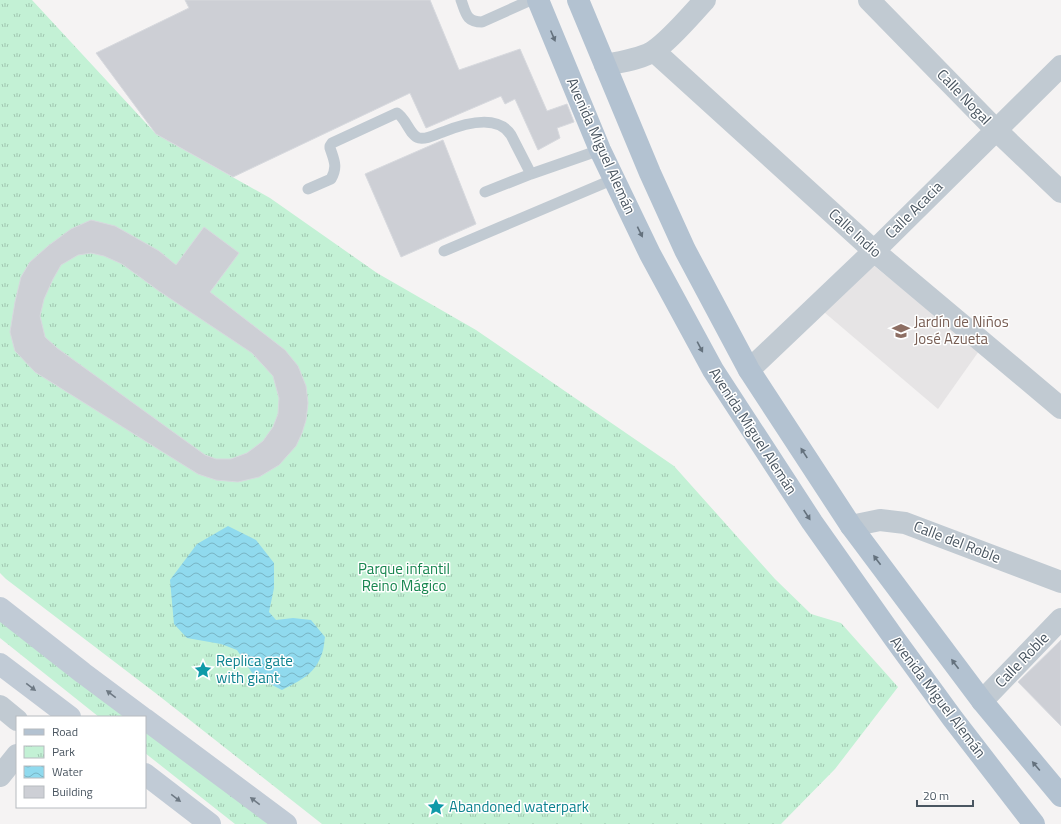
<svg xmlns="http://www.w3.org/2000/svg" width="1061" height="824" font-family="'Titillium Web',sans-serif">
<defs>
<pattern id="park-tufts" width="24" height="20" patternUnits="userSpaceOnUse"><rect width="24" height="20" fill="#c3f1d5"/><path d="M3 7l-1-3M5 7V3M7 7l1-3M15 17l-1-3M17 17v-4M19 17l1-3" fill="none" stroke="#a0c6b0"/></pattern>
<pattern id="water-waves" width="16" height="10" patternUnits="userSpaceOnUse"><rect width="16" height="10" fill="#90daee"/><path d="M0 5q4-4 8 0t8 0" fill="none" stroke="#78b4c4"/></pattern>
</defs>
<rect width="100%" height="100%" fill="#f5f3f3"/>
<path fill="#e6e4e5" d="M873,265l106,86 -41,58 -114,-97z"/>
<path fill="url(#park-tufts)" d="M0,0h32l100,108 24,26 114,64 107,75 99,57 198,136 101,113 36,35 30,9 57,64 -63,82 -54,55h-459l-164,-129 -152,-116 -6,-6z
M0,621l132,96h-33l-99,-79z
M145,726l131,98h-41l-90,-71z"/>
<path fill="url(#water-waves)" d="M228,526l28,14 18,23v25l-5,24 7,8 17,-2 18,2 14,17c-1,6 -1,13 -4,19 -7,19 -22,25 -39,34l-28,-14 -17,-26 -16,-6 -34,-6 -13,-14 -4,-44 27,-36z"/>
<path fill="#cdcfd5" stroke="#d7d9de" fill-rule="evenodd" d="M185,0h245l29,70 61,-21 27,62 20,-7 7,18 -17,6 3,10 -22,12 -23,-51 -10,5 -4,-8 -75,32 -16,-35 -177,84 -77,-43 -60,-81 93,-45z
M443,140l33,84 -75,33 -36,-83z
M91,220l24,6 44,25 17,14 28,-38 35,26 -29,39 75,58 13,16 8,20 2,17 -2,17 -4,13 -6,13 -17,19 -20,12 -21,5 -22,-2 -18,-6 -163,-102 -20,-21 -5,-19 5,-30 6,-25 9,-15 18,-16 23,-17zM91,253l13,3 18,8 37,27 93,62 21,23 6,22 -1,16 -5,13 -10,14 -16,12 -16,6h-15l-11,-4 -148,-107 -12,-11 -5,-21 4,-17 9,-20 8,-14 17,-10z
M1061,640v86l-43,-44z"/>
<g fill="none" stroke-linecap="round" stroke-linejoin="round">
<path stroke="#c1cad2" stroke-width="11" d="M461,0c5,13 5,22 21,22l49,-22
M308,189l23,-10c7,-12 3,-19 -1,-31v-2l2,-3 65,-30c9,5 13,23 22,25 8,2 17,-4 24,-6 20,-8 54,-19 68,3l20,39 69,-24
M485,192l46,-18
M444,251l170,-72"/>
<path stroke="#c1cad2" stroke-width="22" d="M869,0l127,130 65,62
M654,51l220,200 187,157
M605,65c14,-3 38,-6 50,-15 17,-12 35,-34 50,-50
M749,370l125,-119 187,-185
M851,526l29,-6 25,3 156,59
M982,701l79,-82
M0,706l17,14
M0,776l17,-21"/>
<path stroke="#c1cbd6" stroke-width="22" d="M0,608l83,65 59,44
M0,664l70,53
M145,719l141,105
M145,774l65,50"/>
<path stroke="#b3c2d1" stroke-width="22" d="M538,0l62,150 50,104 63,116 99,152 82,116 59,81 81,105
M578,0l72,173 35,77 64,120 102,156 131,175 79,95"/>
</g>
<defs><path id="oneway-solid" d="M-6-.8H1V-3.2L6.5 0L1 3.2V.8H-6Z"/></defs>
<g fill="#64717d">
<use href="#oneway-solid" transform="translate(553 36) rotate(67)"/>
<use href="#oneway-solid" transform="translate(640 232) rotate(64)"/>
<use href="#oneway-solid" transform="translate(700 347) rotate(62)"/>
<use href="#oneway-solid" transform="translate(804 453) rotate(-123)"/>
<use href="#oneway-solid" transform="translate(807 515) rotate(57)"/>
<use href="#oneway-solid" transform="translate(877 560) rotate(-127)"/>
<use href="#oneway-solid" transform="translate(955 664) rotate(-127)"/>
<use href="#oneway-solid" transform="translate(1036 766) rotate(-130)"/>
</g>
<g fill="#6e7984">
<use href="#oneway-solid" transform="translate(31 687) rotate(37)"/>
<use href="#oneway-solid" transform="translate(111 694) rotate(-143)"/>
<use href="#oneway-solid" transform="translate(176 798) rotate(37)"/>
<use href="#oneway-solid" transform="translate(255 801) rotate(-143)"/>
</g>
<defs>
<g id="school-bare" transform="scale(1.38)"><path d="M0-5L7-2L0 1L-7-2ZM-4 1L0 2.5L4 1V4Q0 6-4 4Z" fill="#8d6e63" stroke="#fff" stroke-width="2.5" paint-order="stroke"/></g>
<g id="sight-bare" transform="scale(1.38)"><path d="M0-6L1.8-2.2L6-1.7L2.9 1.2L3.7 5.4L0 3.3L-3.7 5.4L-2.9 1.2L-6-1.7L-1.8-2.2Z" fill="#0f9aa8" stroke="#fff" stroke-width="2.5" paint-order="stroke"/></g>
</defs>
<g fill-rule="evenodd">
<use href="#school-bare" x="901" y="331"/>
<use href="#sight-bare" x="203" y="670"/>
<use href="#sight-bare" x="436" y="807"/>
</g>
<g text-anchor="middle" stroke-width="3" stroke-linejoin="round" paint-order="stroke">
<g font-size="15" fill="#4a5661" stroke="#fff">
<text transform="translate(964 97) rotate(46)" y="5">Calle Nogal</text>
<text transform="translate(601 146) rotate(66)" y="5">Avenida Miguel Alemán</text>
<text transform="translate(914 210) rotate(-45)" y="5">Calle Acacia</text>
<text transform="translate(855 233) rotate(42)" y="5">Calle Indio</text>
<text transform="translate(753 431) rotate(57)" y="5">Avenida Miguel Alemán</text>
<text transform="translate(957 542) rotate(21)" y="5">Calle del Roble</text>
<text transform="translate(1022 660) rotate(-46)" y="5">Calle Roble</text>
<text transform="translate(938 697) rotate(53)" y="5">Avenida Miguel Alemán</text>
</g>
<g font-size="15" fill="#785e54" stroke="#fff" text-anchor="start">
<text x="914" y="327">Jardín de Niños<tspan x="914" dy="17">José Azueta</tspan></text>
</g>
<g font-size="15" fill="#17864f" stroke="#fff">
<text x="404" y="574">Parque infantil<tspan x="404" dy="17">Reino Mágico</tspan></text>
</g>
<g font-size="15" fill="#0d838f" stroke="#fff" text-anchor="start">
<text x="216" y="666">Replica gate<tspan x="216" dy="17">with giant</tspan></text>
<text x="449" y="812">Abandoned waterpark</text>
</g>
</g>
<rect x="16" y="716" width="130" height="92" fill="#ffffff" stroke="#b7bbc0"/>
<rect x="24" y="729" width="20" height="6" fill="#b3c2d1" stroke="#b7bbc0"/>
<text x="52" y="736" font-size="12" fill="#4a5661">Road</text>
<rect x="24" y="746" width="20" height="12" fill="url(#park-tufts)" stroke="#b7bbc0"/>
<text x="52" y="756" font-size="12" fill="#4a5661">Park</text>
<rect x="24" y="766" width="20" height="12" fill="url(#water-waves)" stroke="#b7bbc0"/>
<text x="52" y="776" font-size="12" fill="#4a5661">Water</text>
<rect x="24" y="786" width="20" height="12" fill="#cdcfd5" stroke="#b7bbc0"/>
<text x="52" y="796" font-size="12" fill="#4a5661">Building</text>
<path d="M917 800v6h56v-6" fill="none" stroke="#4a5661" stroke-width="2"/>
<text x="923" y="800" font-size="12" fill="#4a5661" stroke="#ffffff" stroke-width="3" paint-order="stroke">20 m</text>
</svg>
